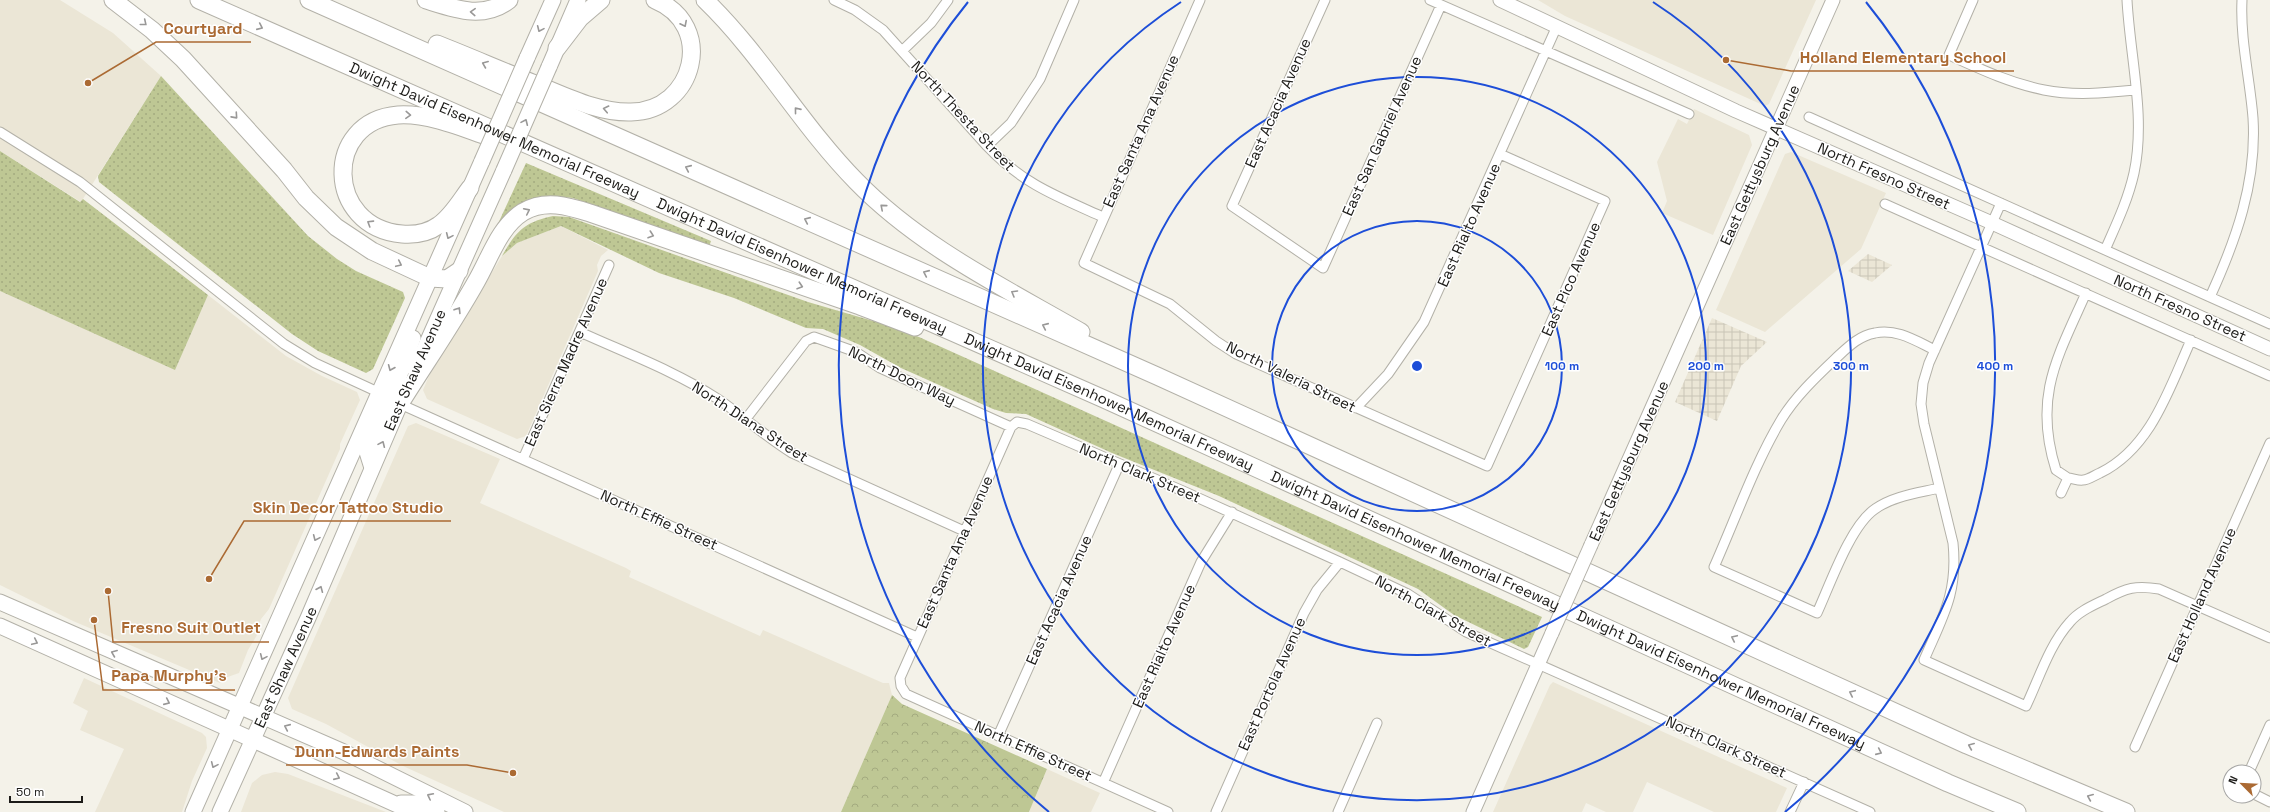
<svg xmlns="http://www.w3.org/2000/svg" width="2270" height="812" font-family="'Space Grotesk',sans-serif">
<defs>
<pattern id="industrial-grid" width="8" height="8" patternUnits="userSpaceOnUse"><rect width="8" height="8" fill="#ebe6d6"/><path d="M0 4h8M4 0v8" fill="none" stroke="#c9c5b7"/></pattern>
<pattern id="grass-dots" width="8" height="8" patternUnits="userSpaceOnUse"><rect width="8" height="8" fill="#bec794"/><path d="M2 2h.1M6 6h.1" fill="none" stroke="#a3aa7f" stroke-width="1.8" stroke-linecap="round"/></pattern>
<pattern id="forest-crowns" width="20" height="18" patternUnits="userSpaceOnUse"><rect width="20" height="18" fill="#bec794"/><path d="M2 6a3 3 0 1 1 6 0M12 15a3 3 0 1 1 6 0" fill="none" stroke="#a3aa7f"/></pattern>
</defs>
<rect width="100%" height="100%" fill="#f4f2e9"/>
<path fill="#ebe6d6" d="M0,0h60l53,33 48,43 -80,126 -81,-51z
M1538,0h278l-47,104 -4,2 -200,-90z
M1694,109l55,26 3,10 -39,90 -51,-22 5,-12 -10,-39 21,-43 9,5z
M1791,152l95,41 -25,56 -96,83 -49,-22 69,-156z
M561,226l47,24 -7,6 -4,9 1,6 -72,165 -9,3 -90,-40 -4,-9 6,-14 73,-120 15,-13z
M0,291l175,78 33,-74 78,61 36,20 35,16 3,8 -20,44v5l-71,160 -8,10 -5,14 1,2 -9,15 -9,23 -17,6 -2,4 -147,-62 -73,-36z
M416,423l84,36 -20,44 146,65 5,3 -2,6 131,59 3,-6 120,53h6l3,12 -51,117h-337l-101,-46 -77,-42 -34,-15 -4,-11 11,-25 109,-247z
M84,678l118,55 4,4 1,11 -15,33 -10,31h-87l29,-63 -44,-19 8,-19 -15,-8z
M1553,682l234,106 -11,24h-62l-67,-30 -14,30h-27l-20,-9 -4,9h-89l57,-127z
M1047,769l53,24 -9,19h-62z
M275,772l13,2 98,38h-145l11,-29 10,-8z"/>
<path fill="url(#industrial-grid)" d="M1868,254l24,11 -20,17 -24,-11z
M1712,318l55,24 -26,24 -24,55 -42,-19z"/>
<path fill="url(#grass-dots)" d="M161,76l147,160 29,23 19,12 47,21 2,6 -32,71 -7,4 -48,-22 -26,-17 -193,-152 -1,-6z
M0,151l80,51 3,-3 125,96 -33,75 -175,-79z
M526,163l185,78 -2,6 -136,-49c-36,-5 -55,1 -77,30z
M553,216l16,1 239,85 72,21 39,14 623,280 -14,30 -4,2 -70,-34 -36,-26 -199,-93 -107,-43 -86,-39 -20,-1 -13,-4 -92,-41 -41,-23 -37,-16 -17,-1 -72,-30 -75,-25 -98,-47 -44,17 -15,13c14,-25 23,-34 51,-40z"/>
<path fill="url(#forest-crowns)" d="M892,695l10,9 145,65 -18,43h-188z"/>
<g fill="none" stroke-linecap="round" stroke-linejoin="round">
<g stroke="#b3b1a8" stroke-width="11">
<path id="street" d="M834,0l21,10 28,20 104,116c36,38 69,50 116,71
M1200,0l-116,263 86,41 46,37 20,13 251,112 118,-265 -105,-47
M1325,0l-93,206 91,62 118,-263
M1430,0l259,114
M1973,0l-24,55c31,14 61,28 95,35 30,6 61,3 91,0
M903,50l28,-27 17,-23
M1809,117l461,207
M0,132l80,50 204,162 31,19 65,30
M987,146l24,-23 29,-44 34,-79
M2001,203l-72,160 -6,20 -2,21 3,20 29,119c5,50 -10,73 -29,117l102,46c13,-27 23,-61 44,-84 9,-11 24,-17 36,-23 20,-11 30,-14 53,-10l111,49
M1885,204l385,172
M2105,250c11,-25 23,-50 29,-77 12,-56 -4,-116 -7,-173
M2210,297c26,-57 47,-115 43,-179 -3,-39 -13,-78 -11,-118
M580,332c46,21 95,39 138,67 25,17 48,38 74,54l172,78
M1935,350c-19,-9 -39,-22 -60,-17 -17,3 -28,15 -40,26 -20,19 -40,38 -54,61 -26,43 -46,100 -67,147l103,46c13,-28 33,-87 58,-104 18,-13 43,-16 64,-21
M400,404l517,233
M1356,408l32,-34 36,-52 133,-296
M745,420l61,-79 8,-4 42,15 24,16 131,59
M523,459l86,-194
M2068,478c4,0 11,3 15,2 5,0 12,-5 17,-7 51,-25 69,-84 91,-133
M2061,493l7,-15 -12,-8c-23,-73 1,-112 30,-177
M998,736l121,-271
M2135,747l135,-304
M2249,772l21,-47
M1103,783l98,-221 31,-50
M2254,794l16,8
M1168,812l-262,-118 -5,-8 -1,-8 111,-251 6,-5 10,2 156,67 157,71 68,32 58,38 404,180
M1216,812l88,-199 13,-23 23,-28
M1338,812l39,-89
M1790,812l14,-30"/>
</g>
<g stroke="#b3b1a8" stroke-width="15">
<path id="secondary" d="M1500,0l236,111 256,112 278,126
M1591,545l242,-545
M1473,812l79,-179"/>
</g>
<g stroke="#b3b1a8" stroke-width="17">
<g id="primary">
<path d="M527,58l26,-58"/>
<path d="M549,67l29,-67"/>
<path d="M415,370l89,-200"/>
<path d="M400,404l-5,-5v-11l18,-50"/>
<path d="M372,468l-5,-16 20,-49 -7,-10"/>
<path d="M0,602l344,150 121,60"/>
<path d="M0,626l413,186"/>
<path d="M401,803h15l21,9"/>
<path d="M193,812l289,-651"/>
<path id="s1" d="M220,812l88,-194 98,-228"/>
</g>
</g>
<g stroke="#b3b1a8" stroke-width="19">
<g id="highway">
<path d="M113,0l39,30 31,29 101,111 22,28 30,29 36,24 58,27 17,1 12,-8"/>
<path id="s2" d="M199,0l905,399 844,384 69,29"/>
<path d="M309,0l848,376 810,369 159,67"/>
<path d="M426,0c29,9 57,20 83,0"/>
<path d="M705,0c57,55 96,125 151,181 63,65 147,106 225,151"/>
<path d="M437,44c33,13 65,27 98,40 30,12 63,29 96,28 64,-1 85,-87 24,-112"/>
<path d="M557,48l23,-30 21,-18"/>
<path d="M470,188c-9,12 -18,28 -31,37 -11,8 -24,10 -37,9 -77,-7 -79,-113 -4,-119 29,-2 63,12 91,22"/>
<path d="M401,402c25,-40 52,-79 75,-120 14,-24 23,-55 47,-70 22,-13 45,-6 67,1l270,93 55,21"/>
</g>
</g>
<use href="#street" stroke="#fff" stroke-width="9"/>
<use href="#secondary" stroke="#fff" stroke-width="13"/>
<use href="#primary" stroke="#fff" stroke-width="15"/>
<use href="#highway" stroke="#fff" stroke-width="17"/>
<g stroke="#b3b1a8" stroke-width="15" stroke-linecap="butt">
<path id="secondary-bridge" d="M1552,633l39,-88"/>
</g>
<g stroke="#b3b1a8" stroke-width="17" stroke-linecap="butt">
<path id="primary-bridge" d="M482,161l45,-103
M504,170l45,-103"/>
</g>
<use href="#secondary-bridge" stroke="#fff" stroke-width="13"/>
<use href="#primary-bridge" stroke="#fff" stroke-width="15"/>
</g>
<defs><path id="oneway-chevron" d="M-2-3.5L2.5 0L-2 3.5" fill="none" stroke-width="1.6" stroke-linecap="round" stroke-linejoin="round"/></defs>
<g stroke="#999897">
<use href="#oneway-chevron" transform="translate(473 12) rotate(-177)"/>
<use href="#oneway-chevron" transform="translate(144 23) rotate(39)"/>
<use href="#oneway-chevron" transform="translate(684 24) rotate(63)"/>
<use href="#oneway-chevron" transform="translate(260 27) rotate(24)"/>
<use href="#oneway-chevron" transform="translate(540 29) rotate(114)"/>
<use href="#oneway-chevron" transform="translate(485 64) rotate(-158)"/>
<use href="#oneway-chevron" transform="translate(606 109) rotate(-168)"/>
<use href="#oneway-chevron" transform="translate(797 110) rotate(-129)"/>
<use href="#oneway-chevron" transform="translate(408 115) rotate(3)"/>
<use href="#oneway-chevron" transform="translate(235 116) rotate(48)"/>
<use href="#oneway-chevron" transform="translate(525 122) rotate(-66)"/>
<use href="#oneway-chevron" transform="translate(688 168) rotate(-156)"/>
<use href="#oneway-chevron" transform="translate(883 207) rotate(-139)"/>
<use href="#oneway-chevron" transform="translate(527 211) rotate(-26)"/>
<use href="#oneway-chevron" transform="translate(807 220) rotate(-156)"/>
<use href="#oneway-chevron" transform="translate(370 223) rotate(-148)"/>
<use href="#oneway-chevron" transform="translate(651 235) rotate(19)"/>
<use href="#oneway-chevron" transform="translate(449 236) rotate(114)"/>
<use href="#oneway-chevron" transform="translate(399 264) rotate(25)"/>
<use href="#oneway-chevron" transform="translate(926 273) rotate(-156)"/>
<use href="#oneway-chevron" transform="translate(800 286) rotate(18)"/>
<use href="#oneway-chevron" transform="translate(1014 293) rotate(-150)"/>
<use href="#oneway-chevron" transform="translate(458 310) rotate(-58)"/>
<use href="#oneway-chevron" transform="translate(1045 326) rotate(-156)"/>
<use href="#oneway-chevron" transform="translate(391 368) rotate(113)"/>
<use href="#oneway-chevron" transform="translate(382 444) rotate(-66)"/>
<use href="#oneway-chevron" transform="translate(316 538) rotate(114)"/>
<use href="#oneway-chevron" transform="translate(320 589) rotate(-67)"/>
<use href="#oneway-chevron" transform="translate(1734 638) rotate(-155)"/>
<use href="#oneway-chevron" transform="translate(35 642) rotate(25)"/>
<use href="#oneway-chevron" transform="translate(114 653) rotate(-158)"/>
<use href="#oneway-chevron" transform="translate(263 657) rotate(114)"/>
<use href="#oneway-chevron" transform="translate(1852 693) rotate(-155)"/>
<use href="#oneway-chevron" transform="translate(167 702) rotate(24)"/>
<use href="#oneway-chevron" transform="translate(287 727) rotate(-156)"/>
<use href="#oneway-chevron" transform="translate(1971 746) rotate(-157)"/>
<use href="#oneway-chevron" transform="translate(1879 752) rotate(24)"/>
<use href="#oneway-chevron" transform="translate(214 765) rotate(114)"/>
<use href="#oneway-chevron" transform="translate(337 777) rotate(24)"/>
<use href="#oneway-chevron" transform="translate(430 796) rotate(-153)"/>
<use href="#oneway-chevron" transform="translate(2090 797) rotate(-157)"/>
</g>
<g fill="none" stroke="#1d4ed8" stroke-width="2">
<circle cx="1417" cy="366" r="145"/>
<circle cx="1417" cy="366" r="289"/>
<path d="M1653 2A434 434 0 1 1 1181 2"/>
<path d="M1049 812A578 578 0 0 1 968 2M1866 2A578 578 0 0 1 1785 812"/>
</g>
<g text-anchor="middle" stroke-width="3" stroke-linejoin="round" paint-order="stroke">
<g font-size="15" fill="#1c1b18" stroke="#fff">
<text transform="translate(1278 103) rotate(-66)" y="5">East Acacia Avenue</text>
<text transform="translate(963 116) rotate(47)" y="5">North Thesta Street</text>
<text dy="5" stroke="none"><textPath href="#s2" startOffset="323">Dwight David Eisenhower Memorial Freeway</textPath></text>
<text transform="translate(1141 131) rotate(-66)" y="5">East Santa Ana Avenue</text>
<text transform="translate(1382 136) rotate(-66)" y="5">East San Gabriel Avenue</text>
<text transform="translate(1760 165) rotate(-66)" y="5">East Gettysburg Avenue</text>
<text transform="translate(1884 176) rotate(24)" y="5">North Fresno Street</text>
<text transform="translate(1469 225) rotate(-66)" y="5">East Rialto Avenue</text>
<text dy="5" stroke="none"><textPath href="#s2" startOffset="659">Dwight David Eisenhower Memorial Freeway</textPath></text>
<text transform="translate(1571 279) rotate(-66)" y="5">East Pico Avenue</text>
<text transform="translate(2180 308) rotate(24)" y="5">North Fresno Street</text>
<text transform="translate(566 362) rotate(-66)" y="5">East Sierra Madre Avenue</text>
<text transform="translate(415 370) rotate(-66)" y="5">East Shaw Avenue</text>
<text transform="translate(902 376) rotate(26)" y="5">North Doon Way</text>
<text transform="translate(1291 377) rotate(26)" y="5">North Valeria Street</text>
<text dy="5" stroke="none"><textPath href="#s2" startOffset="995">Dwight David Eisenhower Memorial Freeway</textPath></text>
<text transform="translate(750 422) rotate(33)" y="5">North Diana Street</text>
<text transform="translate(1629 461) rotate(-66)" y="5">East Gettysburg Avenue</text>
<text transform="translate(1140 473) rotate(23)" y="5">North Clark Street</text>
<text transform="translate(659 520) rotate(24)" y="5">North Effie Street</text>
<text dy="5" stroke="none"><textPath href="#s2" startOffset="1331">Dwight David Eisenhower Memorial Freeway</textPath></text>
<text transform="translate(955 552) rotate(-66)" y="5">East Santa Ana Avenue</text>
<text transform="translate(2202 595) rotate(-66)" y="5">East Holland Avenue</text>
<text transform="translate(1059 600) rotate(-66)" y="5">East Acacia Avenue</text>
<text transform="translate(1433 611) rotate(29)" y="5">North Clark Street</text>
<text transform="translate(1164 646) rotate(-66)" y="5">East Rialto Avenue</text>
<text dy="5" stroke="none"><textPath href="#s1" startOffset="159">East Shaw Avenue</textPath></text>
<text dy="5" stroke="none"><textPath href="#s2" startOffset="1667">Dwight David Eisenhower Memorial Freeway</textPath></text>
<text transform="translate(1272 684) rotate(-66)" y="5">East Portola Avenue</text>
<text transform="translate(1726 747) rotate(24)" y="5">North Clark Street</text>
<text transform="translate(1033 751) rotate(24)" y="5">North Effie Street</text>
</g>
</g>
<circle cx="1417" cy="366" r="6" fill="#1d4ed8" stroke="#fff" stroke-width="2"/>
<g font-size="12" text-anchor="middle" font-weight="bold" fill="#1d4ed8" stroke="#fff" stroke-width="3" stroke-linejoin="round" paint-order="stroke">
<text x="1562" y="370">100 m</text>
<text x="1706" y="370">200 m</text>
<text x="1851" y="370">300 m</text>
<text x="1995" y="370">400 m</text>
</g>
<path fill="none" stroke="#ab6a33" stroke-width="1.5" d="M88 83L156 42H251M1726 60L1791 71H2014M209 579L244 521H451M108 591L113 642H269M94 620L103 690H235M513 773L467 765H286"/>
<g fill="#ab6a33" stroke="#fff" stroke-width="1.5">
<circle cx="88" cy="83" r="4"/>
<circle cx="1726" cy="60" r="4"/>
<circle cx="209" cy="579" r="4"/>
<circle cx="108" cy="591" r="4"/>
<circle cx="94" cy="620" r="4"/>
<circle cx="513" cy="773" r="4"/>
</g>
<g font-size="16" text-anchor="middle" font-weight="bold" fill="#ab6a33" stroke="#fff" stroke-width="3" stroke-linejoin="round" paint-order="stroke">
<text x="203" y="34">Courtyard</text>
<text x="1903" y="63">Holland Elementary School</text>
<text x="348" y="513">Skin Decor Tattoo Studio</text>
<text x="191" y="633">Fresno Suit Outlet</text>
<text x="169" y="681">Papa Murphy's</text>
<text x="377" y="757">Dunn-Edwards Paints</text>
</g>
<g transform="translate(2242 784) rotate(294)"><circle r="19" fill="#ffffff" stroke="#a4a4a3"/>
<path d="M0-3L7 15L0 10L-7 15Z" fill="#ab6a33"/>
<text y="-6" font-size="11" font-weight="bold" text-anchor="middle" fill="#1c1b18">N</text>
</g>
<path d="M10 796v6h72v-6" fill="none" stroke="#1c1b18" stroke-width="2"/>
<text x="16" y="796" font-size="12" fill="#1c1b18" stroke="#ffffff" stroke-width="3" paint-order="stroke">50 m</text>
</svg>
